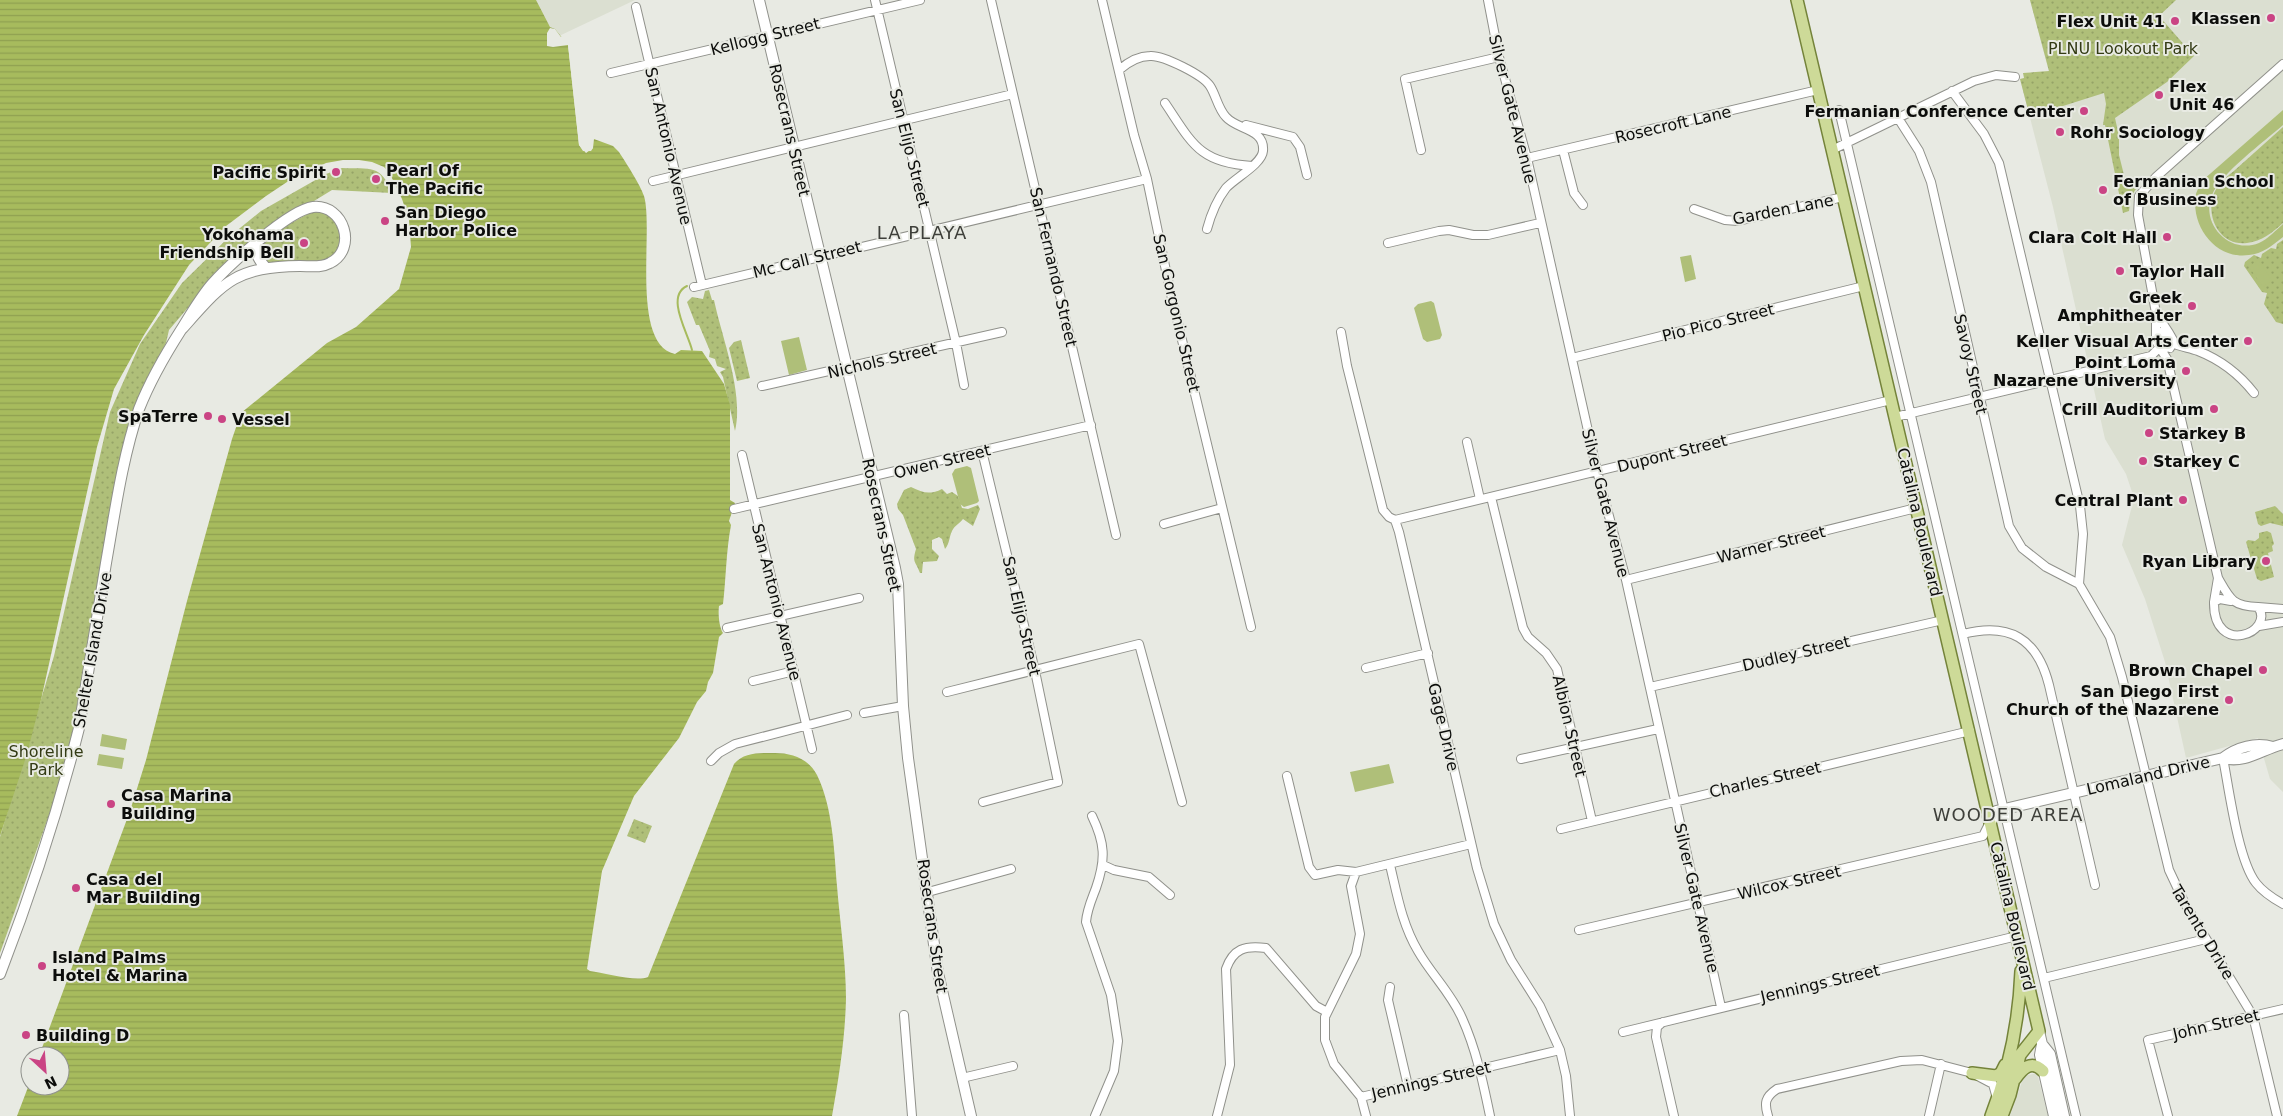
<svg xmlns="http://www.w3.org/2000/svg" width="2283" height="1116" font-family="'DejaVu Sans',sans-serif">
<defs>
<pattern id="grass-dots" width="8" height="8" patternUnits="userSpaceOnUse" patternTransform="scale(1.25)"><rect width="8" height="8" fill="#afbf79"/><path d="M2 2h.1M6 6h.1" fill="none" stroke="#95a367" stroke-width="1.8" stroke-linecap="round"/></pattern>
<pattern id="water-rules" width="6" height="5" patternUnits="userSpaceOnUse" patternTransform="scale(1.25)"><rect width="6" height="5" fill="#a7bb5d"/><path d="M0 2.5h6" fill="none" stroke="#8fa050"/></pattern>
</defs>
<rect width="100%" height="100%" fill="#e8eae3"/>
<path fill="#dbdfd1" d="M525,0h110l-76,36z
M2030,0h253v792l-13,-13 -12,-41 -72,20 -21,-96 -20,-63 -23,-54 12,-47 -8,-24 -21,-35 -52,-232 -33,-128 30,-3z
M2037,1073l11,43h-38l14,-40z"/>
<path fill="url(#grass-dots)" d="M2030,0h146l-17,16 35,40 -27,26 -52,36 4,18v19l8,32 8,-1 1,3 -5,7 -2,15 -6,2 -18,-88h-2l3,-21 -2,-11 -41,13 -34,8 -9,-35 4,-1 -1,-5 26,-2z
M2283,127v96c-11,10 -21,18 -36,20 -31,4 -45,-35 -29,-57 4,-6 11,-11 17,-16 16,-14 32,-29 48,-43z
M342,168c28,1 39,-4 50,25l-60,-3 -75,46 -38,35 -50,59 -3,13 -21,44 -81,386 -64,180v-116l54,-181 56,-244 30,-68 42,-61 47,-46 32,-26 65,-37z
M313,211l10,1 14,8 5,21 -6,13 -13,8 -52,2 -8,-5 -3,-6 1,-9 14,-12z
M2283,240v84l-7,-2 -12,-18 3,-11 -5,-1 -18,-26 1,-4 9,-7 7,3 1,-4 9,-6 5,1 1,-5z
M709,290l3,10h2c8,38 30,93 21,131l-12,-54 -3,-5 6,-3 -9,-3 -2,-7 -6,-2 1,-6 -11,-26h-3l-9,-23 5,-5 11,2 2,-8z
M741,340l9,38 -13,3 -8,-33 5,-6z
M911,487c12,6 19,8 31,2l5,5 5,-2 6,4 4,12 6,1 10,-4 2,4 -7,17 -10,-7c-4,5 -8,6 -11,12 -3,6 -2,12 -7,18l-3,-10 -3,-2 -7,3v9l7,7 -2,5 -14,1 -1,11h-2c-5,-13 -8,-10 -4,-24l-13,-34 -5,-6 -1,-5 7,-14z
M2275,506l8,8v12l-13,-3 -9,3 -3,-2 -3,-12z
M2267,531l4,2 3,11 -2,2 1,5 -5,2 6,24 -13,4 -4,-2 -11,-37 2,-2 7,1 4,-3v-5z
M634,819l18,7 -7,17 -18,-7z"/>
<path fill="#afbf79" d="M2283,110v15c-18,16 -63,49 -71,70 -12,28 17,60 47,48 9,-4 17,-13 24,-19v13c-10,8 -21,17 -34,18 -33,5 -59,-29 -53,-61 1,-4 5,-10 7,-14z
M1691,255l5,24 -11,3 -5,-25z
M2258,260l14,20 -9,7 -14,-20z
M1431,301l3,2 8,32 -2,4 -13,3 -4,-3 -9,-31 4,-4z
M799,337l8,33 -18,5 -8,-34z
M967,466l4,2 8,33 -2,2 -13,4 -4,-3 -8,-30 3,-5z
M102,734l25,5 -2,11 -25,-4z
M99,754l25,4 -2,11 -25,-4z
M1389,764l5,19 -39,9 -5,-20z"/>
<path fill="url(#water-rules)" d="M0,0h536l14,27 5,2 13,16 11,100 7,8 7,-5 1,-9 19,7 6,6c7,11 21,32 25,44 10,34 -14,148 31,158l6,-4 21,1 22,33 6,21v95l5,3 -6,18 2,4c-5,27 -5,53 -8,79l-4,2c-1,7 0,21 4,27l-4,4 -6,36 -5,9 -2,9 -9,11 -18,36 -45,58 -32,75 -15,98 3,2c14,2 46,11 58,6l86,-213c10,-12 26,-11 41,-11 17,0 34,6 42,22 16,33 17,75 20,111 3,37 9,76 9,113 -1,40 -7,78 -14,117h-815l13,-34v4h30v-30h-21l91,-245 16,-51 41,-159 45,-162 9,-26 86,-70 29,-16 43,-38 12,-42 -2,-27 -7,-21 -12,-25 -6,-7 -12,-5 -13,-2h-16l-17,3 -39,19 -21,14 -40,30 -37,39 -45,70 -30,54 -17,58 -56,253 -15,57 -26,79z"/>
<path fill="#e8eae3" d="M550,28l5,1 6,8 2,-1 7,8 12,100 3,5h4l4,-12v11l-2,3h-8l-4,-6 -11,-100 -15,2 -6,-1v-13z"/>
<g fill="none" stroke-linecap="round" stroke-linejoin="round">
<path stroke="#a7bb5d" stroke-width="2" d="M687,286c-22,10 1,47 5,64"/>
<g stroke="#90918b" stroke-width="10">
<path id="street" d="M875,0l81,343 8,42
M991,0l125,535
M1102,0l32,135 13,44 23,111 81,337
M1488,0l11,57 28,101 70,313 29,109 95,427
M636,7l66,278
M1119,70c8,-7 20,-14 31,-14 13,-1 53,19 60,30 6,9 8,23 16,31 11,13 39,11 37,34 -1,13 -28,27 -37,37 -10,13 -15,26 -19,41
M611,73l309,-73
M1952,91l32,43 15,29 81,343 3,28 -4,50 31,53 12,40 47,193 16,34 68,112 24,100
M1165,103c27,40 34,60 87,63
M1839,110l237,1006
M1898,118l21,33 12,31 78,344 13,22 24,19 33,17
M1246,125l47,12 7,10 7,28
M1421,150l-16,-71 94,-22
M1563,150l11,43 9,12
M1832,150l142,-69 22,-6 19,2
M1527,158l291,-68
M653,181l360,-87
M1694,209l31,11 13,1 105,-24
M1388,243l51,-12 10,-1 24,5h15l52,-12
M694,287l453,-108
M2156,313l13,20
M1341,332l6,34 36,144 6,7 6,3 4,12 78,336 17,56 17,36 29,46 20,44 6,26 4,40
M2156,338l5,-6 8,1 4,7 -3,8
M2172,343c9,4 18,5 26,8 23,9 41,23 56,42
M2171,345l-5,3h-6l-4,-7v-28l-18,-98 1,-19 17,-19 127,-113
M2160,348l7,11 51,219c12,21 14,28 40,29 18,25 -45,51 -44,-5l6,-3 11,2
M1572,358l292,-72
M762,386l240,-54
M1895,417l256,-61 9,-9
M1467,442l13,57
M982,451l53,220 23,111 -75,20
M742,455l70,294
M1491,497l32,131 5,9 18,16 11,16 35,152
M734,509l357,-84
M1395,520l496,-120
M1164,524l58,-16
M1626,580l290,-72
M2214,602l4,-24
M2258,607l25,2
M2259,626l24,-4
M727,628l132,-30
M1963,634c46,-12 74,4 86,51l46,200
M1366,668l62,-15
M753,681l41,-10
M1650,687l293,-67
M947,692l192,-48 43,158
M864,713l39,-7
M2223,758c6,31 15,102 33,125 7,9 18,16 27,21
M1521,759l137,-30
M711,761l8,-8 16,-9 112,-29
M1287,776l22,91 6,8 23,-5 18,2 115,-28
M1092,816c13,27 14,43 4,72 -4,11 -9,21 -10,34l25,73 7,46 -4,30 -19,45
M1561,829l409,-98
M1103,865l11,5 35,7 21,18
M1390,865c7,29 12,59 28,86 13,23 33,42 44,67 14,31 21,64 28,98
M1356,872l-5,14 9,48 -4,20 -31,63v23l9,24 27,33 5,19
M928,892l83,-23
M1579,930l404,-94 7,-14
M2044,978l162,-39
M1390,987l-2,13 20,86
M904,1015l8,101
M1663,1022l-6,5 -1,10 18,79
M1623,1032l394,-96
M962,1078l51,-12
M1361,1097l199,-47
M1217,1116l13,-51 -4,-96c7,-20 19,-24 40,-21l50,58 11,6
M1768,1116c-4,-13 -3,-19 9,-27l124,-28 21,-1 50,13 21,11 3,11
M1929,1116l12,-52
M2168,1116l-20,-76 135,-31"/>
</g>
<g stroke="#90918b" stroke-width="12">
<path id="secondary" d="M759,0l136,568 3,16 5,122 5,52 30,215 33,143
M258,241c-4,10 0,19 8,27
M2223,758c23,6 39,-9 60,-14
M1991,822l5,-11 227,-53c14,-11 33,-16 50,-11
M0,974c31,-80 58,-163 79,-246 9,-55 18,-110 27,-165 9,-51 16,-104 33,-154 11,-28 26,-54 42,-79 10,-16 19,-32 31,-46 17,-19 77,-74 101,-77 31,-3 45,42 17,56 -9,5 -20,3 -30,3 -66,1 -76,16 -118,63
M2039,1031l3,13 8,10 14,62
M2042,1044l-2,11 14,61"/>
</g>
<g stroke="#74833a" stroke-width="14">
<path id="primary" d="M1797,0l242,1031 -19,24 -10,40 -8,21
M1972,1073l24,3 5,-3 4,-8
M2015,1079c7,-10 16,-20 28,-8
M1991,1116c18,-46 28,-96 30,-145"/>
</g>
<use href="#street" stroke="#fff" stroke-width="8"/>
<use href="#secondary" stroke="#fff" stroke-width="10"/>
<use href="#primary" stroke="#cdda98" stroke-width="11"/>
</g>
<g fill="#ca4484" stroke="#e8eae3" stroke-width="2">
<circle cx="2271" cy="18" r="5"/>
<circle cx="2175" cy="21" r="5"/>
<circle cx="2159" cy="95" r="5"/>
<circle cx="2084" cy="111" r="5"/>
<circle cx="2060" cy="132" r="5"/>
<circle cx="336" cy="172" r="5"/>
<circle cx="376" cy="179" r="5"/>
<circle cx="2103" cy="190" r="5"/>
<circle cx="385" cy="221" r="5"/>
<circle cx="2167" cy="237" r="5"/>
<circle cx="304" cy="243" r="5"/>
<circle cx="2120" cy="271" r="5"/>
<circle cx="2192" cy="306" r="5"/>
<circle cx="2248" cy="341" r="5"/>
<circle cx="2186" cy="371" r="5"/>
<circle cx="2214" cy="409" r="5"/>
<circle cx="208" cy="416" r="5"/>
<circle cx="222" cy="419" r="5"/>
<circle cx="2149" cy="433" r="5"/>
<circle cx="2143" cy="461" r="5"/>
<circle cx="2183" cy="500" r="5"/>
<circle cx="2266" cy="561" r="5"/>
<circle cx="2263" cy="670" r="5"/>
<circle cx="2229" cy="700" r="5"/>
<circle cx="111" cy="804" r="5"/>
<circle cx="76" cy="888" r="5"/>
<circle cx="42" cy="966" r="5"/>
<circle cx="26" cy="1035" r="5"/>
</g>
<g text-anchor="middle" stroke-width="4" stroke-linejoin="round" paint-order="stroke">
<g font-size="16" font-weight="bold" fill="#0c0d0b" stroke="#e8eae3" text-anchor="end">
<text x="2261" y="24">Klassen</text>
<text x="2165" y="27">Flex Unit 41</text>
<text x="2169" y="92" text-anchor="start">Flex<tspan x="2169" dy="18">Unit 46</tspan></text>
<text x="2074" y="117">Fermanian Conference Center</text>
<text x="2070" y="138" text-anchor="start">Rohr Sociology</text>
<text x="386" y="176" text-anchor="start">Pearl Of<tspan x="386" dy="18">The Pacific</tspan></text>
<text x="326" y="178">Pacific Spirit</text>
<text x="2113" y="187" text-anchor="start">Fermanian School<tspan x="2113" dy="18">of Business</tspan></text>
<text x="395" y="218" text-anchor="start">San Diego<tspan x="395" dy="18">Harbor Police</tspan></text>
<text x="294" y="240">Yokohama<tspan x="294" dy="18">Friendship Bell</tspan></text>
<text x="2157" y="243">Clara Colt Hall</text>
<text x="2130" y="277" text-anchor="start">Taylor Hall</text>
<text x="2182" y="303">Greek<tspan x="2182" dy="18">Amphitheater</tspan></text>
<text x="2238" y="347">Keller Visual Arts Center</text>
<text x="2176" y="368">Point Loma<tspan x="2176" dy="18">Nazarene University</tspan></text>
<text x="2204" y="415">Crill Auditorium</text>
<text x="198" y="422">SpaTerre</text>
<text x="232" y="425" text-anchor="start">Vessel</text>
<text x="2159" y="439" text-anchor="start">Starkey B</text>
<text x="2153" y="467" text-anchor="start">Starkey C</text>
<text x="2173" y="506">Central Plant</text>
<text x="2256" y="567">Ryan Library</text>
<text x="2253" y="676">Brown Chapel</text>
<text x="2219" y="697">San Diego First<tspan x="2219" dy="18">Church of the Nazarene</tspan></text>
<text x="121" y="801" text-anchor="start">Casa Marina<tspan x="121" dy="18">Building</tspan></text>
<text x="86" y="885" text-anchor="start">Casa del<tspan x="86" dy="18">Mar Building</tspan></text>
<text x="52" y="963" text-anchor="start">Island Palms<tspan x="52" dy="18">Hotel &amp; Marina</tspan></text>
<text x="36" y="1041" text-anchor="start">Building D</text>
</g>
<g font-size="16" fill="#0c0d0b" stroke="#e8eae3">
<text transform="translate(765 36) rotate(-14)" y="6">Kellogg Street</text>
<text transform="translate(1513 109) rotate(76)" y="6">Silver Gate Avenue</text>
<text transform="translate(1673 124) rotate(-13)" y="6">Rosecroft Lane</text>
<text transform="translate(790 130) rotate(77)" y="6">Rosecrans Street</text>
<text transform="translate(669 146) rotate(77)" y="6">San Antonio Avenue</text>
<text transform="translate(910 148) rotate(76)" y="6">San Elijo Street</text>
<text transform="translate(1783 209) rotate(-11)" y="6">Garden Lane</text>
<text transform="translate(807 259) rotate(-14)" y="6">Mc Call Street</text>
<text transform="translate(1054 267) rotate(77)" y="6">San Fernando Street</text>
<text transform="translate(1177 313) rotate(77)" y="6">San Gorgonio Street</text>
<text transform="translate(1718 322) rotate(-14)" y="6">Pio Pico Street</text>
<text transform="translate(882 360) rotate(-13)" y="6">Nichols Street</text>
<text transform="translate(1971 364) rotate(77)" y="6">Savoy Street</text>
<text transform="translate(1672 453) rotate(-14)" y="6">Dupont Street</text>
<text transform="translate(942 461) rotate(-14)" y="6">Owen Street</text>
<text transform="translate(1606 503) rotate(76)" y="6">Silver Gate Avenue</text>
<text transform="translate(1920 522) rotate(77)" y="6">Catalina Boulevard</text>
<text transform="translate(882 525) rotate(78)" y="6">Rosecrans Street</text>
<text transform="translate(1771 544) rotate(-14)" y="6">Warner Street</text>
<text transform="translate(777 602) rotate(76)" y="6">San Antonio Avenue</text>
<text transform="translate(1022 616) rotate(77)" y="6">San Elijo Street</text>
<text transform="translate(92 650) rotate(-80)" y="6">Shelter Island Drive</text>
<text transform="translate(1796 653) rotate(-13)" y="6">Dudley Street</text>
<text transform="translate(1570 726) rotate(77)" y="6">Albion Street</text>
<text transform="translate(1444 727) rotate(77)" y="6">Gage Drive</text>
<text transform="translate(2148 775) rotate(-13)" y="6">Lomaland Drive</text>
<text transform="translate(1765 779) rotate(-13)" y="6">Charles Street</text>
<text transform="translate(1789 882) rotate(-13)" y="6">Wilcox Street</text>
<text transform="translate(1697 898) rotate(77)" y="6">Silver Gate Avenue</text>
<text transform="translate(2013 916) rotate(77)" y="6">Catalina Boulevard</text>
<text transform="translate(933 926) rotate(82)" y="6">Rosecrans Street</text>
<text transform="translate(2203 932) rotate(59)" y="6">Tarento Drive</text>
<text transform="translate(1820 983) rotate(-13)" y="6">Jennings Street</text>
<text transform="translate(2216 1024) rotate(-13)" y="6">John Street</text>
<text transform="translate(1431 1080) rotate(-13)" y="6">Jennings Street</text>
</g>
<g font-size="16" fill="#333b14" stroke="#e8eae3">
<text x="2123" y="54">PLNU Lookout Park</text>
<text x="46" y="757">Shoreline<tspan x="46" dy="18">Park</tspan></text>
</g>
<g font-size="18" letter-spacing="1" fill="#3e3f3a" stroke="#e8eae3">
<text x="922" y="239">LA PLAYA</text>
<text x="2008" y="821">WOODED AREA</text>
</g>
</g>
<g transform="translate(45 1071) rotate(154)"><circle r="24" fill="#e8eae3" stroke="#90928d"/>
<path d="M0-4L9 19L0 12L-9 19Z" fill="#ca4484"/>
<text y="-8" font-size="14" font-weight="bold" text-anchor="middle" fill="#0c0d0b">N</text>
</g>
</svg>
